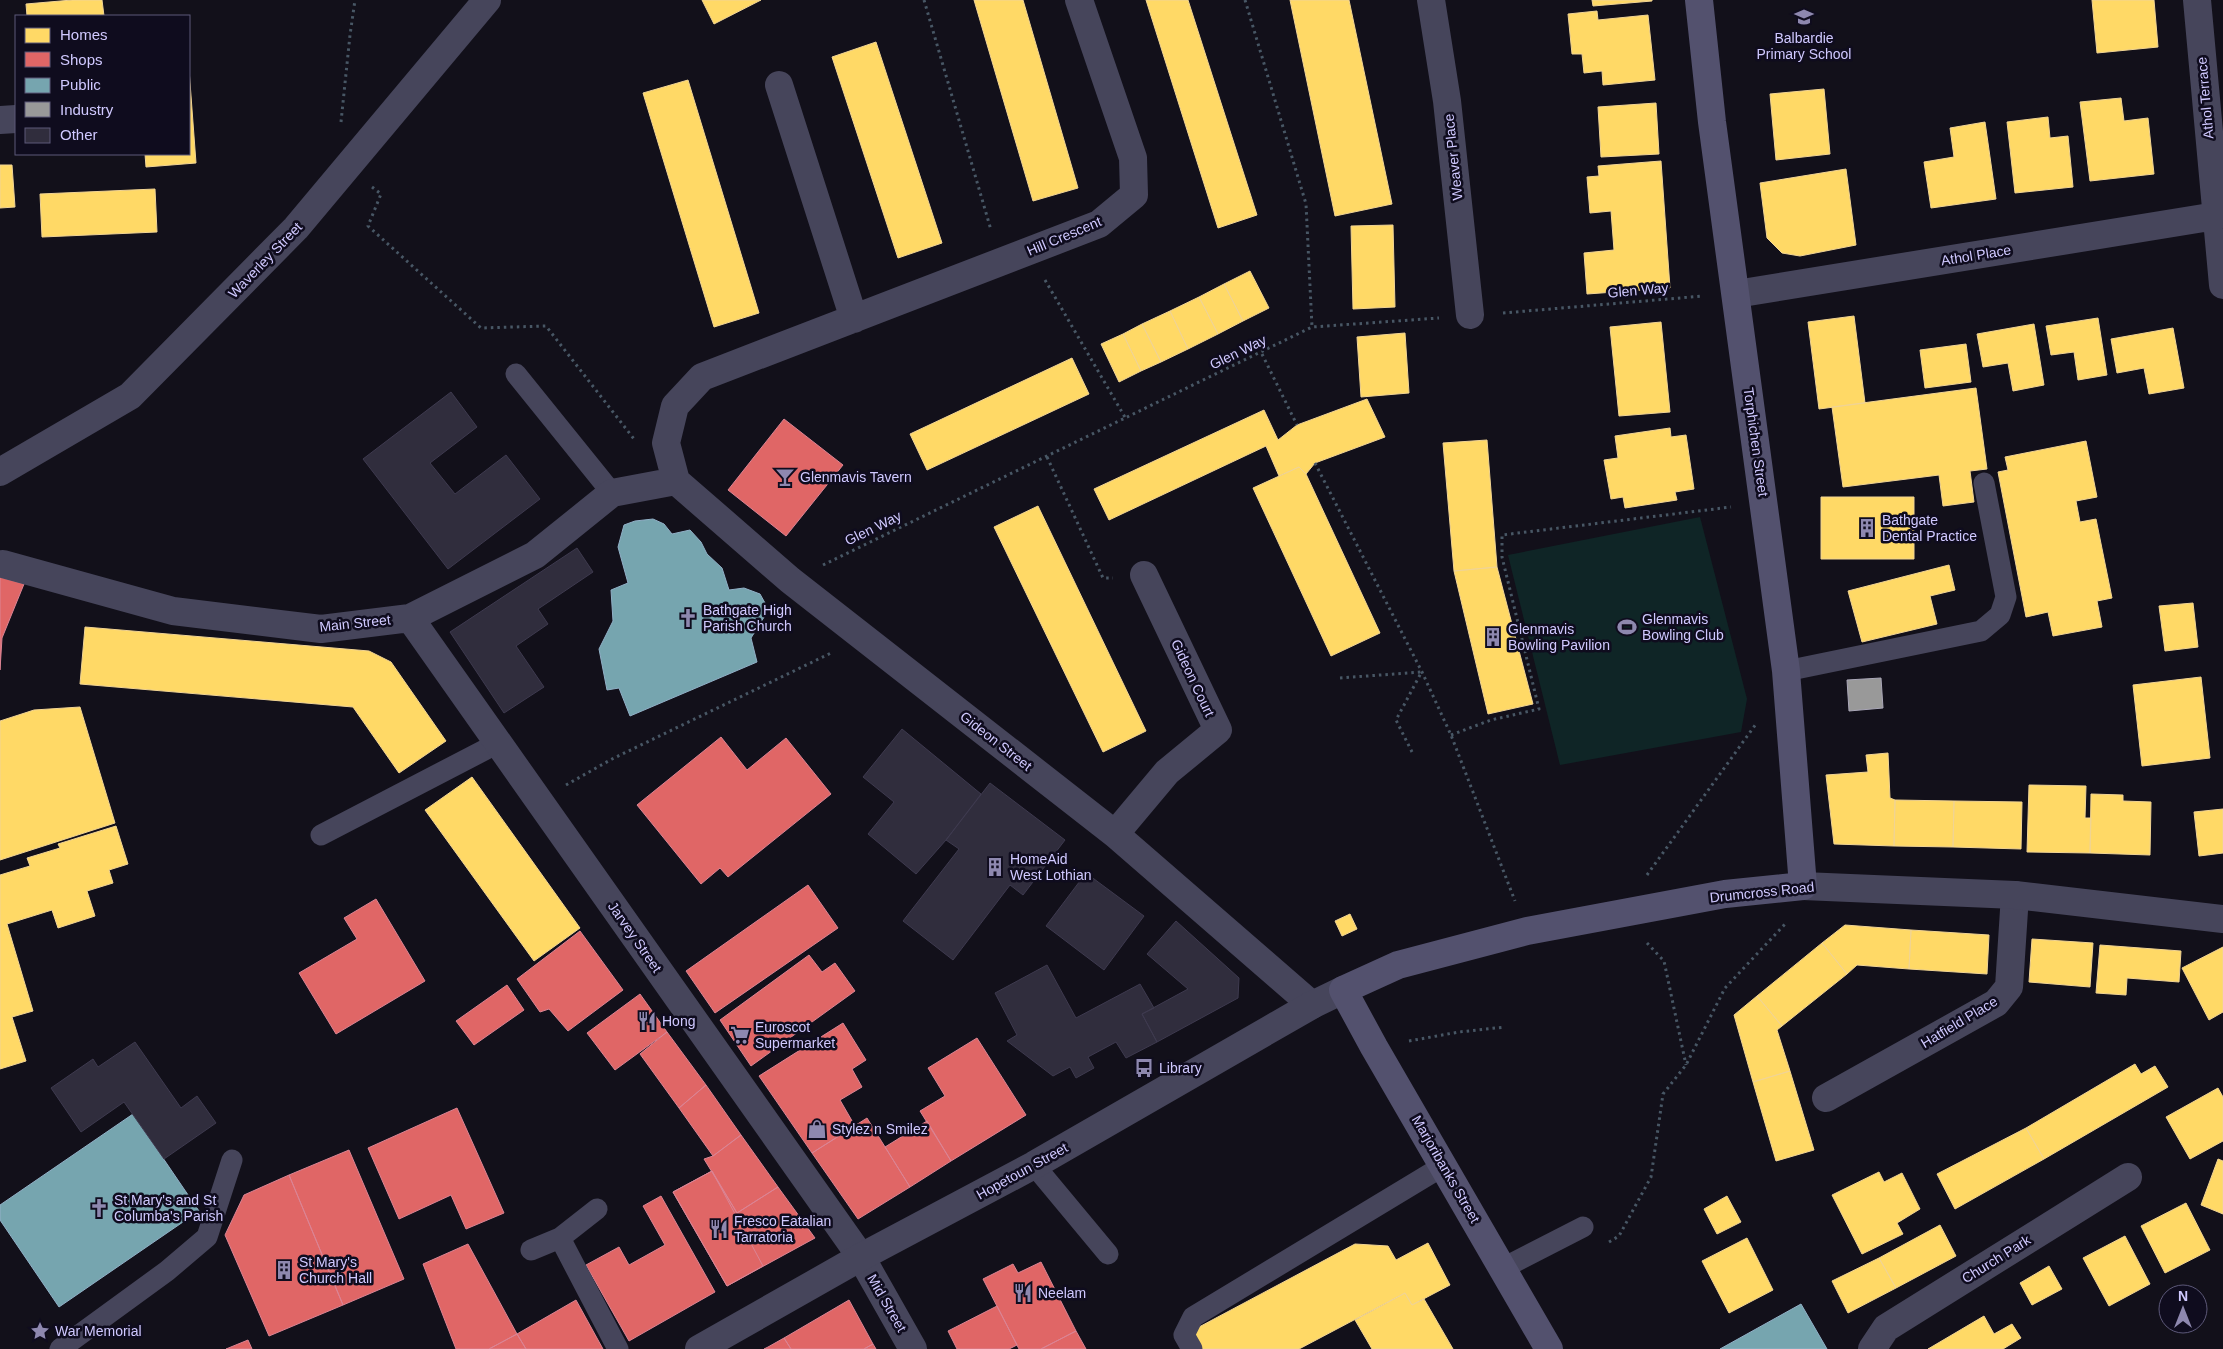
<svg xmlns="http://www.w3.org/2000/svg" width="2223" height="1349" font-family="Helvetica,sans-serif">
<rect width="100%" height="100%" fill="#12101a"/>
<path fill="#0f2526" d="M1700,517l47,182 -6,33 -181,33 -52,-210z"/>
<path fill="#ffd966" stroke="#f1d494" d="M72,0h30l2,16h-77l-1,-12z
M702,0h59l-47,24z
M974,0h49l55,188 -45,13z
M1146,0h42l69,215 -39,13z
M1290,0h59l43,204 -57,12z
M1592,0h60v1l-59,5z
M2092,0h62l4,47 -61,6z
M1597,11l1,9 50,-5 7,65 -52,5 -1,-14 -18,2 -2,-19h-10l-4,-40z
M876,42l66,201 -44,15 -66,-201z
M189,69l7,94 -50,4 -1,-13h44z
M688,80l71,233 -45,14 -71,-234z
M1824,89l6,65 -54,6 -6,-66z
M2121,98l3,23 24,-3 6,56 -64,7 -10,-79z
M1656,103l3,51 -58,3 -3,-50z
M2048,117l2,21 18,-2 5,51 -58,6 -8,-71z
M1985,122l11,77 -65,9 -7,-46 30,-5 -4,-29z
M1661,161l9,127 -83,6 -3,-41 30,-3 -3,-39 -21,2 -3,-36 12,-1 -1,-10z
M0,165h12l3,42 -15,1z
M1846,169l10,76 -56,11 -18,-3 -15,-15 -7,-55z
M155,189l2,43 -115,5 -2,-43z
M1393,225l2,82 -42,2 -2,-83z
M1250,271l19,37 -26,13 -19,-37z
M1224,284l19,37 -25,13 -19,-37z
M1199,297l19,37 -30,15 -18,-38z
M1170,311l18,38 -27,13 -19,-38z
M1854,316l11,87 -46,6 -11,-87z
M2098,318l9,57 -29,5 -4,-28 -23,3 -5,-29z
M1661,322l9,90 -51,4 -9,-89z
M1142,324l19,38 -20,9 -18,-37z
M2034,324l10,61 -31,6 -5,-28 -25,4 -6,-33z
M2173,328l11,60 -35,6 -5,-26 -27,5 -6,-34z
M1405,333l4,60 -48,4 -4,-60z
M1123,334l18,37 -22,11 -18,-38z
M1966,344l5,38 -46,6 -5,-38z
M1072,358l17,36 -162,76 -17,-36z
M1976,388l11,81 -17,2 4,31 -31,4 -4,-31 -96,12 -11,-80z
M1367,399l18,38 -70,26 -9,11 -7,-7 -20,9 -13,-30 -157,74 -15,-31 170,-79 14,30 19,-15z
M1670,428l1,9 15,-2 8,54 -19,3 2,8 -52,8 -2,-11 -12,2 -7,-39 14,-2 -3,-22z
M1487,440l10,127 -43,4 -11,-128z
M2086,441l11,56 -21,4 4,21 16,-3 16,79 -15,3 5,26 -49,9 -5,-24 -22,5 -28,-145 10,-2 -3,-13z
M1299,467l7,7 74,159 -49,23 -78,-168z
M1821,497h93v62h-93z
M1038,506l108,225 -43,21 -109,-225z
M1949,565l6,25 -25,6 7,28 -75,18 -14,-51z
M1497,567l36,137 -45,10 -34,-143z
M2193,603l5,44 -33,4 -6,-45z
M85,627l284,24 22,11 55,79 -47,32 -46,-66 -273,-23z
M2201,677l9,81 -68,8 -9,-81z
M80,707l35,116 -115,37v-139l34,-11z
M1888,753l2,45 5,2 -1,46 -60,-2 -8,-69 42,-3 -2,-17z
M472,777l108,151 -46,33 -109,-151z
M2029,785l57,1 -1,32h6l-1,35 -63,-1z
M2091,794l32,1v6l28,1 -1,53 -60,-2z
M1895,800l59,1 -1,46 -59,-1z
M1954,801l68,1 -1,47 -68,-2z
M2223,809v44l-24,3 -5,-44z
M116,826l12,38 -19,6 4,13 -26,8 8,25 -37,12 -6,-18 -45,14 26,87 -21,6 14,44 -26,8v-194l30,-9 -3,-8 33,-10 -2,-4z
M1350,914l7,15 -15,7 -7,-15z
M1845,925l66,5 -2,39 -52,-4 -10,9 -25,-31z
M1911,930l78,5 -2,39 -78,-5z
M2032,939l61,4 -3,44 -61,-5z
M1822,943l25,31 -65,52 -25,-30z
M2100,945l81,6 -2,31 -52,-4 -1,17 -30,-2z
M2223,947v65l-14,8 -27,-52z
M1757,996l25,30 -5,4 13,41 -37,11 -19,-67z
M2135,1064l6,10 14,-8 13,21 -124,72 -18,-31z
M1790,1071l24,79 -38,11 -23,-79z
M2218,1088l5,9v44l-33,18 -24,-42z
M2026,1128l18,31 -89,50 -18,-35z
M2218,1159l5,2v53l-22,-9z
M1879,1172l5,10 18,-9 18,36 -23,14 6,11 -41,20 -30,-59z
M1727,1196l14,26 -24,12 -13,-25z
M2186,1203l24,47 -45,23 -24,-47z
M1940,1225l16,31 -60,32 -17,-30z
M2125,1236l25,48 -41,22 -26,-48z
M1747,1238l26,52 -44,23 -27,-52z
M1428,1243l22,42 -38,20 -7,-12 -106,56h-107l-8,-14 171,-91 33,2 8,14z
M1879,1258l17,30 -48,25 -16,-32z
M2049,1266l13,23 -30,16 -12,-22z
M1405,1293l7,12 12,-6 29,50h-81l-17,-29z
M1984,1316l10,18 18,-10 9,14 -18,11h-75z"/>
<path fill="#e06666" stroke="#db8494" d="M784,419l59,46 -57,71 -58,-46z
M0,577l24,7 -22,54 -2,32z
M721,737l26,33 39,-32 45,56 -103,83 -8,-9 -19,16 -64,-79z
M808,885l30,43 -123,85 -29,-42z
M376,899l49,82 -89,53 -37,-61 58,-34 -13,-21z
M580,931l43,59 -55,41 -19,-22 -9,3 -23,-33z
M809,955l13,17 13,-9 20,28 -104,75 -31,-46z
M507,985l17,25 -50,35 -18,-24z
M640,994l27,38 -52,38 -28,-37z
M843,1023l23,37 -14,9 10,18 -22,13 15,26 -43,27 -53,-77z
M667,1032l39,53 -27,23 -39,-54z
M977,1038l49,77 -75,46 -31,-50 25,-15 -17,-28z
M706,1085l35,50 -28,21 -34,-48z
M457,1108l47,105 -38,16 -15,-34 -52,24 -31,-71z
M867,1118l43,69 -52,32 -46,-66z
M927,1121l24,40 -41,26 -25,-40z
M741,1135l37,52 -41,26 -33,-54 9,-3z
M349,1150l55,129 -61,26 -54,-130z
M712,1171l25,42 41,-26 37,51 -88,48 -54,-94z
M712,1171l51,95 -36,20 -54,-94z
M289,1175l54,130 -74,31 -44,-101 19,-40z
M661,1196l54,96 -86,49 -43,-76 33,-18 10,18 36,-20 -22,-39z
M468,1244l49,90 -28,15h-33l-33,-85z
M1041,1262l35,69 -35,18h-22l-36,-70 30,-15 5,9z
M576,1300l27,49h-77l-9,-15z
M849,1300l24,44 -9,5h-73l-7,-11z
M997,1306l20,39 -8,4h-52l-9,-18z
M1076,1331l10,18h-45z
M517,1334l9,15h-37z
M784,1338l7,11h-27l4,-2z
M248,1340l4,9h-26z
M873,1344l3,5h-12z"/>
<path fill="#76a5af" stroke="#91b0c7" d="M653,519l11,5 8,10 18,-4 11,12 6,12 15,14 7,22 15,-2 16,6 5,9 1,11 -15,24 6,24 -127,54 -11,-28 -12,2 -8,-41 14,-28 -2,-31 17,-7 -10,-36 6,-22 11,-4z
M133,1114l66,97 -140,96 -59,-87v-15z
M1801,1304l26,45h-107z"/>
<path fill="#999" stroke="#aaa7b8" d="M1881,678l2,30 -34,3 -2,-31z"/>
<path fill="#302d3d" stroke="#3e3a4f" d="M451,392l26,35 -47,36 25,31 51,-39 34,44 -92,70 -85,-110z
M577,548l16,24 -55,37 10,15 -32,22 28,41 -40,26 -54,-81z
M902,729l79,65 -35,46 -30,34 -48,-40 26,-32 -31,-25z
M990,783l75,57 -42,55 -13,-10 -57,75 -50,-39 56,-72 -13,-9z
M1086,873l58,43 -40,54 -58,-44z
M1176,921l63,57 -1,20 -81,44 -15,-28 46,-25 -41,-35z
M1047,965l29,53 64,-34 14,24 -12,6 15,28 -31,16 -10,-16 -28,15 6,11 -18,10 -6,-11 -17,9 -46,-35 10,-6 -22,-42z
M135,1042l46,66 16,-12 19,27 -52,36 -40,-57 -43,30 -30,-44 42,-29 5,8z"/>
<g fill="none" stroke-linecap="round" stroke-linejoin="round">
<path stroke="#485765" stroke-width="3" stroke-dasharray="2.5 4" stroke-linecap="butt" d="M924,0l67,230
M1245,0l61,204 6,123
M341,122l9,-87 5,-35
M372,187l9,7 -13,32 113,102 65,-2 88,113
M1045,280l81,139
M1503,313l200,-17
M1262,354l35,71
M1047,457l56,121h10
M1315,463l107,209 29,63 64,166
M823,565l489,-238 127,-9
M1340,678l81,-6
M1451,735l40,-15 48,-11 -37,-152v-22l229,-28
M1412,752l-16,-32 25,-47
M566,785l46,-26 219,-106
M1647,875l109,-151
M1647,943l17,18 22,104
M1409,1041l50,-9 46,-5
M1609,1242l10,-6 32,-59 12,-83 23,-29 39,-77 62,-66"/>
<path stroke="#46455b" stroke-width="21" d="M516,374l96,119
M1786,671l195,-40 19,-16 6,-18 -22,-114
M321,835l177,-92
M1034,1165l74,89
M560,1238l37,-29
M531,1250l29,-12 58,111
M1503,1268l80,-41
M60,1349l107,-78 40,-34 25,-77
M1192,1349l-8,-14 9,-18 250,-151"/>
<path stroke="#46455b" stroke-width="28" d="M1431,0l16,101 23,214
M2197,0l26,285
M779,85l75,234
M0,120l16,-1
M1736,294l480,-78
M0,472l130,-76 166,-168 191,-228
M676,481l114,99 325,254 197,171
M676,481l-10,-38 9,-37 27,-29 397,-153 35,-29 -1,-37 -54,-158
M3,564l170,47 148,18 89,-11 125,-63 77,-62 64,-12
M410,618l451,639 52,92
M1115,834l52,-62 51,-42 -74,-155
M1826,1098l170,-95 13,-16 6,-92
M1872,1349l14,-21 242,-151"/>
<path stroke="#46455b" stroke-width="28" d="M1803,886l212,9 208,24
M699,1349l162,-92 173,-92 278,-160 31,-15"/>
<path stroke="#53516e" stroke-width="28" d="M1549,1349l-175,-302 -31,-57 55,-25 129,-34 198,-37 78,-8 -17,-215 -74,-549 -13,-122"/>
</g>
<defs>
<g id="school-bare" transform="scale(1.5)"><path d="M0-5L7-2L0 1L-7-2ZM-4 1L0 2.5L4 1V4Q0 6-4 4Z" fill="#8e88af" stroke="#0f0c1e" stroke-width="2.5" paint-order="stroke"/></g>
<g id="bar-bare" transform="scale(1.5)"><path d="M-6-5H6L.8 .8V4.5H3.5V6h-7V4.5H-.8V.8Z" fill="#8e88af" stroke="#0f0c1e" stroke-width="2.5" paint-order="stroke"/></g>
<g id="building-bare" transform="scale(1.5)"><path d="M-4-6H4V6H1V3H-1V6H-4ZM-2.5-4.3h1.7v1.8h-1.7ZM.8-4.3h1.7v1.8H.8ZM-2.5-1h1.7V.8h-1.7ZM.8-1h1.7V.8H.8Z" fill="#8e88af" stroke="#0f0c1e" stroke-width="2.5" paint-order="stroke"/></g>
<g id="church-bare" transform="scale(1.5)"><path d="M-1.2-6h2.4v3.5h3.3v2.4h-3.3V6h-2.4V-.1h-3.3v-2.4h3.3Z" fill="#8e88af" stroke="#0f0c1e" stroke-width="2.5" paint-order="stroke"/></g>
<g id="stadium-bare" transform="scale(1.5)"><path d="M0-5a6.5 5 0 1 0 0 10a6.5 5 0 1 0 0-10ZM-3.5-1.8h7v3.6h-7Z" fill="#8e88af" stroke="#0f0c1e" stroke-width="2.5" paint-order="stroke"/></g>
<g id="restaurant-bare" transform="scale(1.5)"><path d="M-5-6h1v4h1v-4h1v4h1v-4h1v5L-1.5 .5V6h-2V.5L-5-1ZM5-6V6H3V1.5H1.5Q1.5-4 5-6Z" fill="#8e88af" stroke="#0f0c1e" stroke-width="2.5" paint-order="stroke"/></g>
<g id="supermarket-bare" transform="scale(1.5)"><path d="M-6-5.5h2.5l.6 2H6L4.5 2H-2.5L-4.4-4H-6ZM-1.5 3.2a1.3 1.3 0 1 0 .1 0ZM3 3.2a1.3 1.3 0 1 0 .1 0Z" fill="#8e88af" stroke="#0f0c1e" stroke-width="2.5" paint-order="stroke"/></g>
<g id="bus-bare" transform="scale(1.5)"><path d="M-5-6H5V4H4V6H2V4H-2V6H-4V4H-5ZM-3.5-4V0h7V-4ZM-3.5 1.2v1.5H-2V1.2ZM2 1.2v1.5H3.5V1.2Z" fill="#8e88af" stroke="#0f0c1e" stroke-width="2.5" paint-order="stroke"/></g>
<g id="shop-bare" transform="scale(1.5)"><path d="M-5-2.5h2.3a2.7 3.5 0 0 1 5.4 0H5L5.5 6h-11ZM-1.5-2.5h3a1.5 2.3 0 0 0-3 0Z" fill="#8e88af" stroke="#0f0c1e" stroke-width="2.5" paint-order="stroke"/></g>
<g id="sight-bare" transform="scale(1.5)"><path d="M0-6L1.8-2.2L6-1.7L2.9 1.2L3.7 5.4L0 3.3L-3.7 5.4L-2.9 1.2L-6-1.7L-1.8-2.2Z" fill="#8e88af" stroke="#0f0c1e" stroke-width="2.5" paint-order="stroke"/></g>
</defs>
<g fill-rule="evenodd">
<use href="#school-bare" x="1804" y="17"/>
<use href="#bar-bare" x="785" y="477"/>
<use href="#building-bare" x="1867" y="528"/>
<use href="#church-bare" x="688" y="618"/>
<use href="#stadium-bare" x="1627" y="627"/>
<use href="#building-bare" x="1493" y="637"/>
<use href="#building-bare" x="995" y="867"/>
<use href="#restaurant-bare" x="647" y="1021"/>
<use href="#supermarket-bare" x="740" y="1035"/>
<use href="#bus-bare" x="1144" y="1068"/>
<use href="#shop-bare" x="817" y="1129"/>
<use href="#church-bare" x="99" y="1208"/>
<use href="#restaurant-bare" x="719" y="1229"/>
<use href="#building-bare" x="284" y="1270"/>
<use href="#restaurant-bare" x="1023" y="1293"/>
<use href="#sight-bare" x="40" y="1331"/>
</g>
<g text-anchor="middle" stroke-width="5" stroke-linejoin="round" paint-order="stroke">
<g font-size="14" fill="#d0c9ff" stroke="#0f0c1e" text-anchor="start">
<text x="1804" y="43" text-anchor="middle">Balbardie<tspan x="1804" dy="16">Primary School</tspan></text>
<text x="800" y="482">Glenmavis Tavern</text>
<text x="1882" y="525">Bathgate<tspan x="1882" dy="16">Dental Practice</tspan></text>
<text x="703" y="615">Bathgate High<tspan x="703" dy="16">Parish Church</tspan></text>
<text x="1642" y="624">Glenmavis<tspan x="1642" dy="16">Bowling Club</tspan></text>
<text x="1508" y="634">Glenmavis<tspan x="1508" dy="16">Bowling Pavilion</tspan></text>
<text x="1010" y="864">HomeAid<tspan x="1010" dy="16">West Lothian</tspan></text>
<text x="662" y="1026">Hong</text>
<text x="755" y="1032">Euroscot<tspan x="755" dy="16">Supermarket</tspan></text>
<text x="1159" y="1073">Library</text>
<text x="832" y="1134">Stylez n Smilez</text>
<text x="114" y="1205">St Mary's and St<tspan x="114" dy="16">Columba's Parish</tspan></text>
<text x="734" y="1226">Fresco Eatalian<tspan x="734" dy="16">Tarratoria</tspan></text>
<text x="299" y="1267">St Mary's<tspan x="299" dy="16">Church Hall</tspan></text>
<text x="1038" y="1298">Neelam</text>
<text x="55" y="1336">War Memorial</text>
</g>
<g font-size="14" fill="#d0c9ff" stroke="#0f0c1e">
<text transform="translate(2205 98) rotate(-95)" y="5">Athol Terrace</text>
<text transform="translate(1453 157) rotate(-96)" y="5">Weaver Place</text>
<text transform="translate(1064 236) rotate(-23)" y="5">Hill Crescent</text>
<text transform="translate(1976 255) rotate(-9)" y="5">Athol Place</text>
<text transform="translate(265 260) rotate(-46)" y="5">Waverley Street</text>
<text transform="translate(1638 290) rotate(-5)" y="5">Glen Way</text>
<text transform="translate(1238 352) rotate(-26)" y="5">Glen Way</text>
<text transform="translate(1756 442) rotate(82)" y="5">Torphichen Street</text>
<text transform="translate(873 528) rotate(-26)" y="5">Glen Way</text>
<text transform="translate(355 623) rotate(-6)" y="5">Main Street</text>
<text transform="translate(1193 678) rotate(65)" y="5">Gideon Court</text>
<text transform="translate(996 741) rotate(38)" y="5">Gideon Street</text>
<text transform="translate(1762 892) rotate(-6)" y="5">Drumcross Road</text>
<text transform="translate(635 937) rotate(55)" y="5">Jarvey Street</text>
<text transform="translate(1959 1022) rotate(-31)" y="5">Hatfield Place</text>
<text transform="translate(1446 1169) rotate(60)" y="5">Marjoribanks Street</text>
<text transform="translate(1022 1171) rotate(-29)" y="5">Hopetoun Street</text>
<text transform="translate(1996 1259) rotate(-32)" y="5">Church Park</text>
<text transform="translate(887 1303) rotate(60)" y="5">Mid Street</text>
</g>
</g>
<rect x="15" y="15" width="175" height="140" fill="#0f0c1e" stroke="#5c5878"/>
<rect x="25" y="28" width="25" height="15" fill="#ffd966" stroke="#5c5878"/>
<text x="60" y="40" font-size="15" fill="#d0c9ff">Homes</text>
<rect x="25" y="52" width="25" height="15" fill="#e06666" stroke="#5c5878"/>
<text x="60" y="65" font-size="15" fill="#d0c9ff">Shops</text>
<rect x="25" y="78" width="25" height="15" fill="#76a5af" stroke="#5c5878"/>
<text x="60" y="90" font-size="15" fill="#d0c9ff">Public</text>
<rect x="25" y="102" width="25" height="15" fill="#999999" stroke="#5c5878"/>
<text x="60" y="115" font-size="15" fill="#d0c9ff">Industry</text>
<rect x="25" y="128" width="25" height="15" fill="#302d3d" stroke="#5c5878"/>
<text x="60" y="140" font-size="15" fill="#d0c9ff">Other</text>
<g transform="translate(2183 1309)"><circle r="24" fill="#0f0c1e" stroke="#5c5878"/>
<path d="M0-4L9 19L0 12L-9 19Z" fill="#8e88af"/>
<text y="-8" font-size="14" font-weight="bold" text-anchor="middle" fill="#d0c9ff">N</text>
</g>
</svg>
